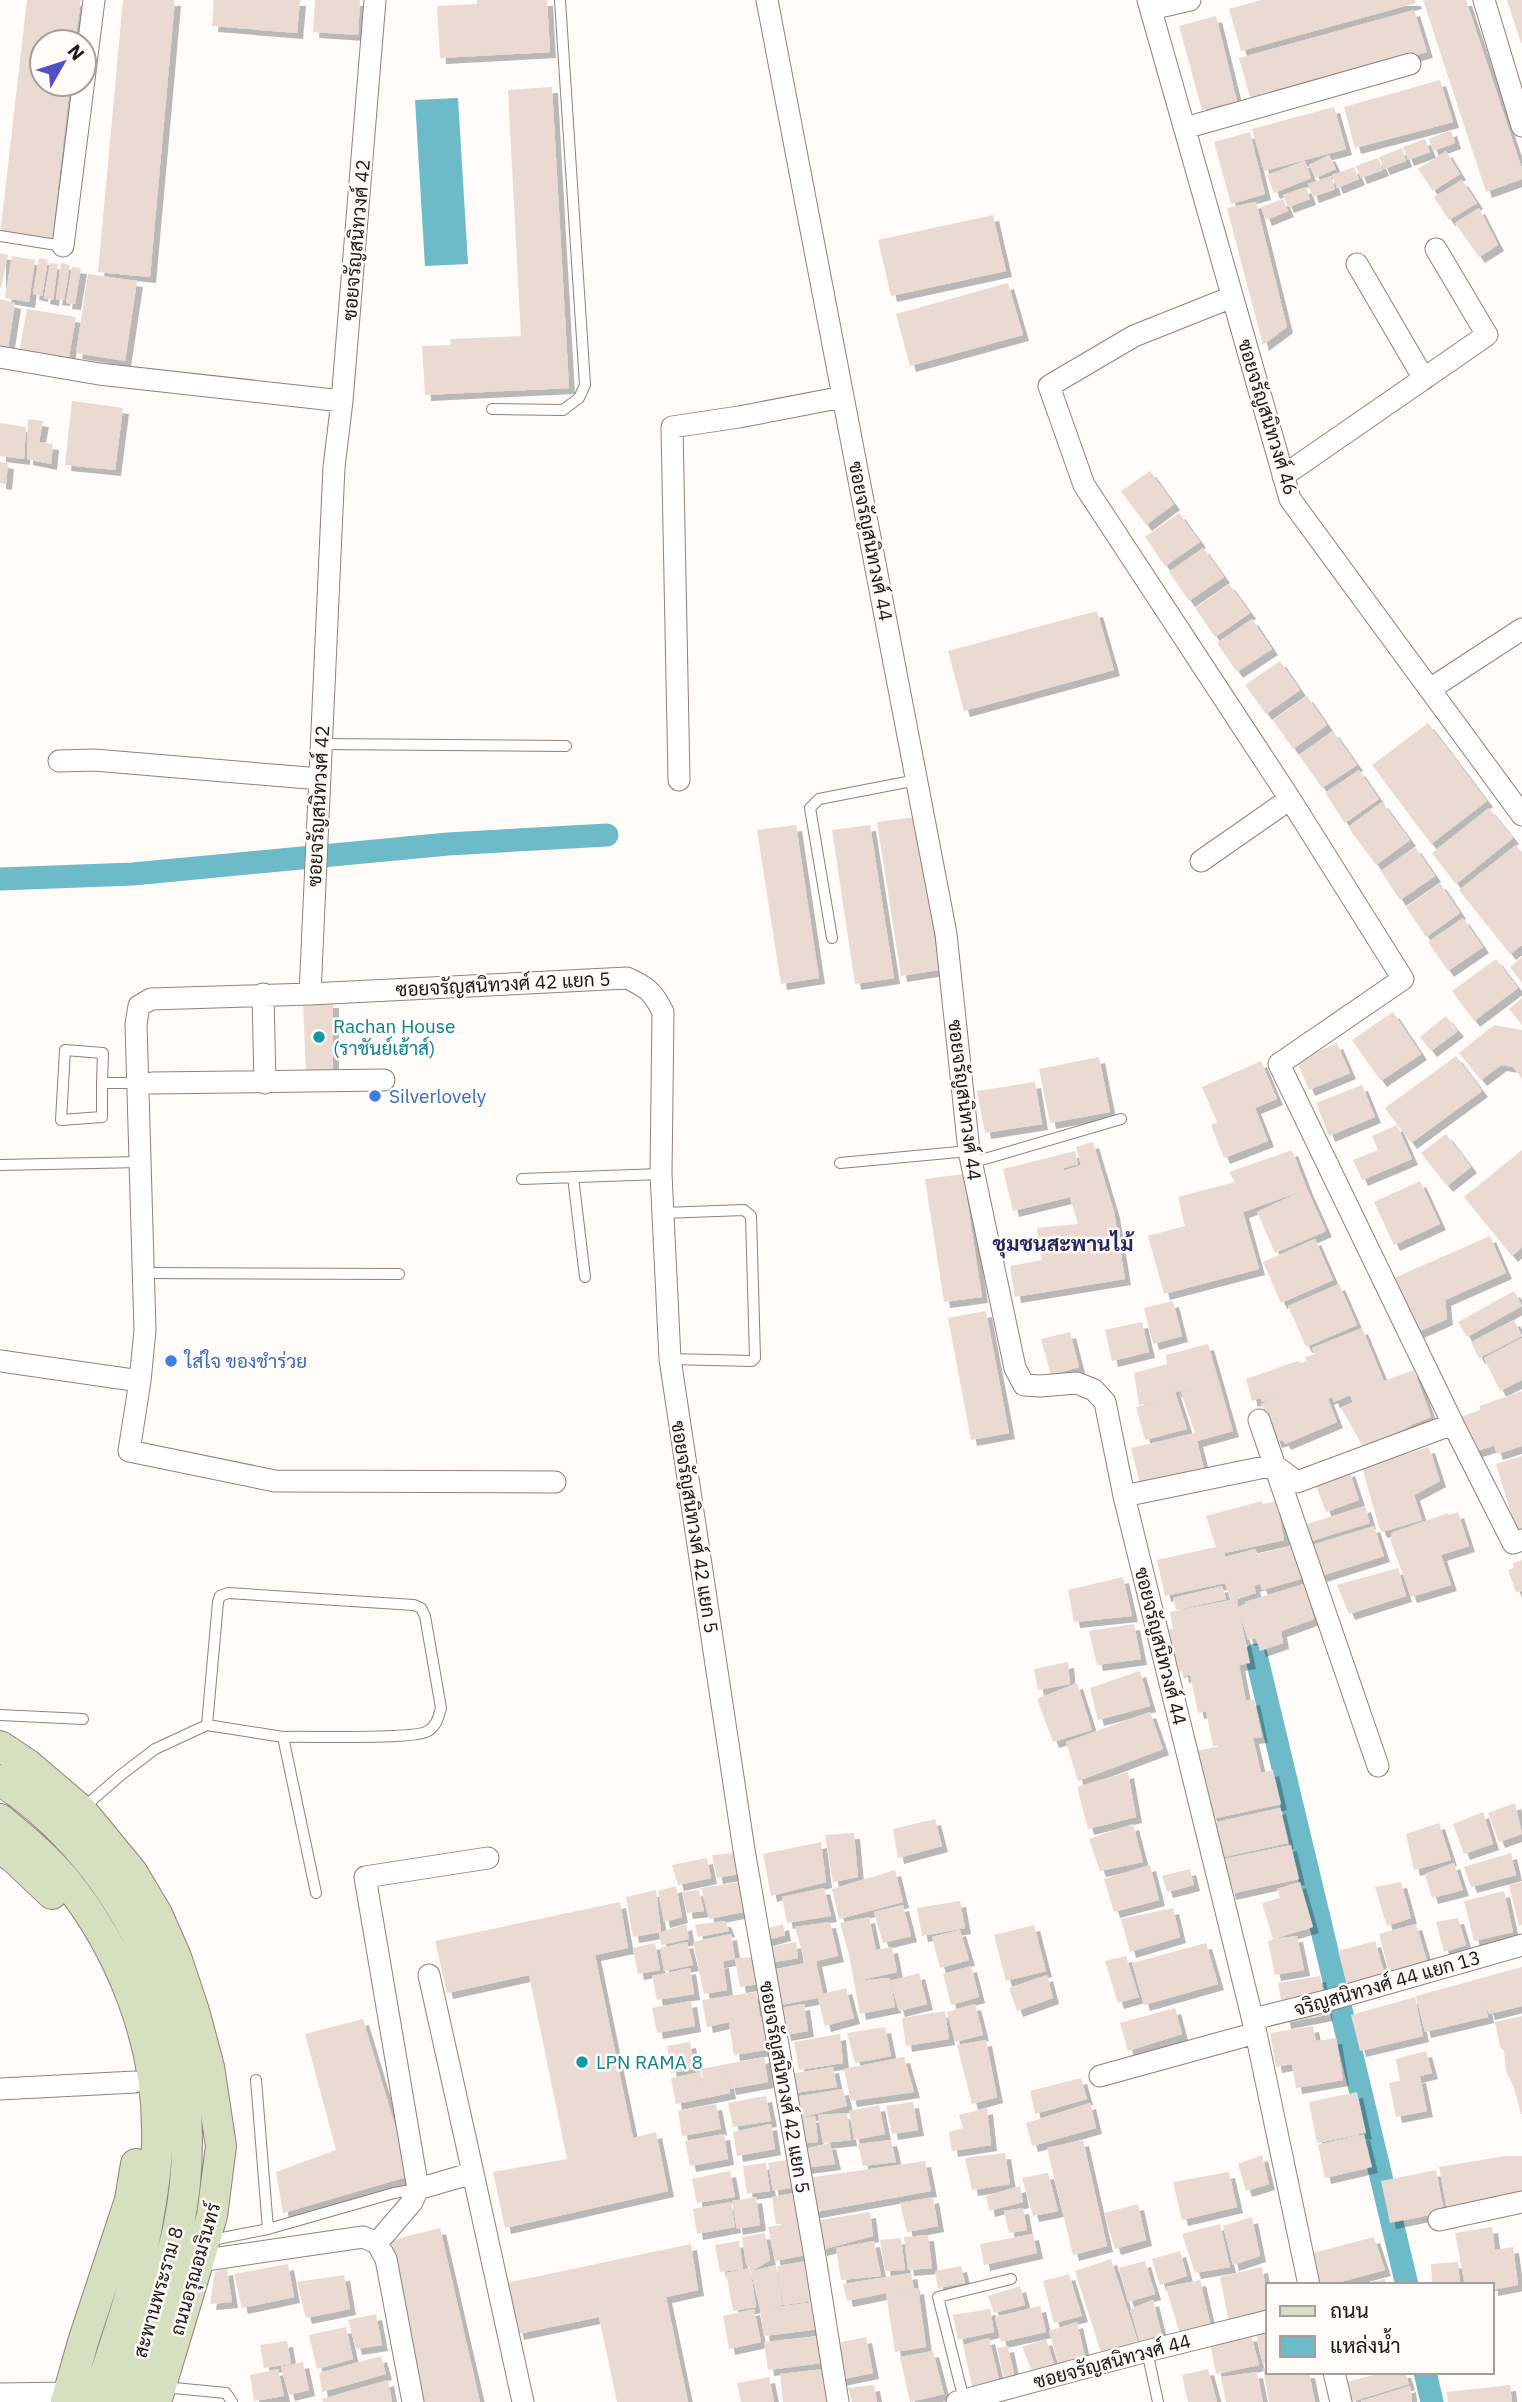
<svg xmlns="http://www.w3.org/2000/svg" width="1522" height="2402" font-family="'IBM Plex Sans',Sarabun,sans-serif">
<defs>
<filter id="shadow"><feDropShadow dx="6" dy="6" stdDeviation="0" flood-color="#0004"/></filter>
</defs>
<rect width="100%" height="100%" fill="#fefbf9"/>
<path fill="#6dbac8" d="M458,98l10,166 -43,2 -10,-166z"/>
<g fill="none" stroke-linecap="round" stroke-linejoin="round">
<path stroke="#6dbac8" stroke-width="23" d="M0,879l133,-5 315,-30 159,-9
M1256,1655l151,630
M1425,2372l7,30"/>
</g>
<path fill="#eadad2" filter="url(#shadow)" d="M27,0h54l-6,42h-33v42h28l-16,137v21l-54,-7z
M123,0h52l-25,277 -52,-5z
M214,0h86l-3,33 -85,-7z
M315,0h45l-2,35 -45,-3z
M477,0h70l3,52 -110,6 -3,-52 40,-2z
M1261,0h154l1,3 -175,48 -12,-42z
M1423,0h43l56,169v10l-36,13z
M1507,0h15v43h-1z
M1414,10l13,42 -176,48 -12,-42z
M1216,16l21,85 -35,9 -23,-84z
M1440,80l13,42 -98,26 -11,-41z
M552,87l17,301 -144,7 -3,-49 29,-1 -1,-6 71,-3 -13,-246z
M1334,107l12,42 -82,22 -12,-42z
M1451,130l4,13 -22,8 -4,-12z
M1250,132l15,62 -34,10 -17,-62z
M1425,139l5,13 -22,8 -5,-13z
M1402,148l4,13 -22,8 -5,-12z
M1446,151l14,23 -27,17 -15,-22z
M1329,155l7,14 -20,9 -7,-13z
M1378,158l5,12 -22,8 -5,-12z
M1305,161l6,17 -37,15 -7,-18z
M1354,167l5,12 -22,9 -5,-13z
M1331,176l4,13 -22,8 -5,-13z
M1462,180l15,23 -28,17 -15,-23z
M1306,187l4,12 -22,8 -5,-12z
M1283,199l5,12 -22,9 -5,-13z
M1256,202l31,125 -24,18 -36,-137z
M1479,208l19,37 -19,12 -24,-34z
M993,215l13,56 -115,25 -13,-56z
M0,253l8,2 -7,33 -1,-1z
M12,256l23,4 -6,42 -24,-4z
M39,258l9,2 -6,36 -9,-2z
M50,263l8,1 -5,36 -9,-2z
M61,263l9,2 -6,35 -8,-1z
M72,267l9,1 -6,36 -9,-1z
M88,274l49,7 -12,80 -49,-8z
M1008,283l15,52 -113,31 -14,-52z
M0,299l15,4 -7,45 -8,-1z
M27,309l49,8 -8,45 -49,-9z
M72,401l51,7 -8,62 -50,-5z
M28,419l15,2 -4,21 14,2 -2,20 -24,-5z
M0,423l26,4 -2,32 -24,-3z
M0,462l8,1 -2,21 -6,-1z
M1150,471l24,33 -28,21 -25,-34z
M1179,513l21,29 -35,24 -20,-29z
M1203,548l21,29 -35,24 -20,-29z
M1229,584l21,29 -35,24 -20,-29z
M1097,611l17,59 -150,41 -16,-60z
M1252,619l20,30 -35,23 -20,-29z
M1280,661l20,29 -34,24 -21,-29z
M1307,696l20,29 -34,24 -20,-29z
M1428,723l59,78 -56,43 -59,-79z
M1333,731l24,34 -35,23 -23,-33z
M1359,770l20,29 -34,24 -20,-30z
M1382,802l28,38 -34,25 -28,-38z
M1489,808l24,30 -57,46 -24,-31z
M916,817l23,153 -38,6 -24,-154z
M796,825l23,153 -38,6 -24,-154z
M870,825l24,153 -39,6 -23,-154z
M1516,845l6,8v92l-12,9 -51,-64z
M1415,847l20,29 -35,24 -19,-29z
M1440,883l20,30 -34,24 -20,-30z
M1463,918l20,29 -35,24 -20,-29z
M1522,957v26l-12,-16z
M1496,959l22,29 -44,33 -22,-30z
M1522,998v27l-13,-16z
M303,1002h30v71h-27z
M1393,1012l28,42 -40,27 -29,-41z
M1446,1016l12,15 -27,20 -11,-14z
M1494,1025l28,5v49l-9,-12 -12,-2 -20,15 -22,-27z
M1337,1043l13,30 -41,17 -12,-29z
M1456,1056l26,35 -71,52 -26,-35z
M1099,1057l11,55 -60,11 -11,-54z
M1261,1061l16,38 -22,9 13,33 -44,17 -13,-33 6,-3 -15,-35z
M1035,1082l7,42 -57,9 -8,-42z
M1362,1085l13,32 -46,19 -13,-33z
M1397,1125l15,34 -50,21 -9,-20 25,-10 -6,-14z
M1446,1134l25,33 -24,19 -26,-33z
M1093,1142l21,70 11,67 -110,18 -5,-31 32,-6 -5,-32 41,-4 -8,-27 -57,14 -10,-42 72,-18 3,13 -14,4 -1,3 18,-6 -5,-18z
M1292,1150l15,39 19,42 -51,22 -18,-41 45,-21 -59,21 16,57 -95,25 -16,-58 37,-10 -7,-29 57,-15 -6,-10z
M1522,1150v97l-10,9 -48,-59z
M963,1174l19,123 -38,5 -19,-123z
M1420,1181l20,43 -46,21 -20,-43z
M1490,1236l16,37 -61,27 2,19 -29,13 -24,-54z
M1315,1239l18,41 -52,23 -18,-41z
M1339,1284l18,41 -51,22 -18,-41z
M1514,1291l8,15 -55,31 -9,-15z
M1173,1301l9,35 -29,8 -9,-36z
M986,1311l23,122 -38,7 -23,-122z
M1514,1320l8,16 -43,22 -8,-16z
M1142,1322l7,30 -37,9 -7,-31z
M1362,1328l22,53 30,-11 17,47 -18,7 -48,26 -24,-42 12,-6 -3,-7 -16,7 -2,-5 -4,2 9,23 -52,22 -2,-4 -7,2 -15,-38 17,-7 -16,5 -1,-4 -9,3 -6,-22 52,-18 2,2 7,-2 -2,-4 9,-3 -2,-6z
M1070,1332l9,35 -28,8 -10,-36z
M1522,1338v42l-22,11 -16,-33z
M1208,1344l25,87 -36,10 9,36 -64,15 -11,-44 64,-15 -14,-41 17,-5 -22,5 -3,-6 14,43 -42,11 -9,-33 23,-6 -20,4 -5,-32 33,-9 -1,-9z
M1522,1391v55l-25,8 -5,-14 1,6 -23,7 -12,-35 22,-8v-4z
M1429,1447l11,34 -26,14 8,25 -40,12 -2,-2 -18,-63z
M1522,1456v82l-3,1 -23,-75z
M1349,1470l10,30 -33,12 -11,-29z
M1262,1501l1,3 14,-3 7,39 -59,13v4l30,-8 2,5 35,-8 9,33 -39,11 -2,-6 -6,2 2,7 -19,6 1,8 8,-3 -1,-2 59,-18 10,35 -33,12 2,12 -23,8 -4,-13 -8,2 -9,-29 11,52 -11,2 7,36 8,-2 8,38 -9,1 8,35 12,-3 8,34 -69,15 -20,-67 33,-7 -12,1 -7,-35 -8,2 -8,-38 -7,2 -1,-6 -4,1 -9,-42 4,-1 -3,-17 61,-12 -6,-17 -60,13 -8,-36 59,-13 -10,-31z
M1365,1506l5,17 -62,19 -4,-17z
M1458,1512l11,34 -28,9 10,30 -40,12 -21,-58 2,-1 -1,-5 57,-20 1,2z
M1374,1526l10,30 -63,20 -12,-30z
M1522,1560v31l-6,1 -8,-22 6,-2 -1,-5z
M1398,1568l8,28 -57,18 -12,-29z
M1123,1577l9,39 -58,6 -6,-32z
M1222,1586l4,13 -50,11 -3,-12z
M1134,1624l7,35 -44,6 -8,-34z
M1068,1662l2,22 -32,6 -4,-21z
M1140,1671l10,35 -52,14 -8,-32z
M1077,1683l15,47 -39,12 -16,-43z
M1150,1712l13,37 -85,32 -12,-39z
M1128,1772l8,45 -48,12 -11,-42z
M1515,1803l7,31 -23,8 -11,-29z
M1280,1808l8,35 -69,15 -7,-35z
M1483,1812l10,32 -29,10 -11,-30z
M935,1819l7,27 -44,12 -5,-29z
M1439,1823l12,37 -37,10 -8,-36z
M1133,1824l10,38 -43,9 -11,-32z
M854,1833l4,44 -25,5 -8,-47z
M821,1842l5,40 -55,14 -8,-42z
M1291,1845l8,34 -69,15 -7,-35z
M736,1853l3,21 -22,4 -5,-23z
M1511,1853l5,22 -45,12 -7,-20z
M707,1858l4,20 -33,7 -6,-20z
M1454,1863l9,27 -31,8 -7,-24z
M1150,1865l9,35 -45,12 -10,-33z
M1190,1869l4,16 -27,7 -5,-16z
M895,1870l8,32 -64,17 -7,-30z
M739,1882l4,30 -34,7 -8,-31z
M1300,1882l13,45 -40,12 -11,-36 18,-5 -3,-9z
M1401,1882l10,36 -24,8 -12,-39z
M1522,1882v43l-3,1 -10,-41z
M676,1886l6,31 -18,5 -6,-31z
M824,1888l7,28 -44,7 -5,-26z
M656,1890l5,42 -28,5 -7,-40z
M699,1890l5,21 -17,2 -5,-21z
M1504,1891l9,41 -39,9 -10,-40z
M960,1901l5,27 -43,8 -5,-28z
M620,1902l8,46 -33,7 38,183 23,-6 12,59 -163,37 -12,-56 74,-13 -38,-184 -82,18 -12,-52z
M903,1905l8,31 -28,7 -9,-31z
M1173,1908l7,29 -50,15 -9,-33z
M869,1917l7,33 16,-3 5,25 -40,9 32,-3 1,3 29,-8 8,31 -28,7 -8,-27 4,23 -35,7 -11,-59 -9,-32z
M1458,1918l8,27 -22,7 -8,-30z
M725,1921l4,10 -31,6 -3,-12z
M830,1922l8,34 -22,5 7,33 23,-6 8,30 -29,8 -7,-28 -43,8 -2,-36 32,-7 -10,-36z
M686,1924l3,15 -28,6 -2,-12z
M783,1924l2,11 -21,6 -2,-11z
M1416,1924l13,44 -38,11 -12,-45z
M1034,1925l12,46 -40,10 -12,-46z
M960,1930l9,30 -29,8 -8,-31z
M731,1934l4,25 24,-3 4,27 -23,4 -5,-28 -21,4 9,-1 4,28 -23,4 -11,-52z
M1297,1936l7,34 -29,5 -7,-33 5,-3z
M1375,1941l13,44 -38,11 -12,-45z
M687,1942l6,23 -29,6 -4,-23z
M796,1942l2,16 -29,5 -3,-15z
M655,1943l5,27 -22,4 -5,-26z
M1206,1943l12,41 -74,21 -12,-42z
M1126,1956l13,41 -21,6 -13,-42z
M971,1966l8,31 -28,8 -8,-31z
M1522,1967v39l-33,8 -4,-13 3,16 -63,15 -9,-36z
M690,1968l4,26 -37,6 -5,-24z
M1047,1975l6,23 -36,13 -8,-23z
M1320,1976l7,39 -42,8 -7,-40z
M756,1992l4,25 5,-1 6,33 -37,6 -5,-33 -22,5 -5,-27z
M1415,1997l8,39 -63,15 -9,-36z
M691,2001l4,25 -38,7 -5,-25z
M804,2004l4,27 -23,4 -5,-27z
M975,2004l8,31 -28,7 -8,-30z
M1175,2008l7,26 -54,17 -8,-28z
M945,2011l4,28 -43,7 -4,-28z
M1522,2016v98h-1l-7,-26 -8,-17 -2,-20 -4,-4 -5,-25z
M363,2019l47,157 -127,37 -7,-41 60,-22 -31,-116z
M1313,2026l3,15 20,-3 7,42 -47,8 -4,-24 -16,3 -6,-34z
M885,2027l6,29 -36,7 -8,-30z
M840,2034l3,29 -44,7 -5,-28z
M986,2040l11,57 -25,7 -15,-59z
M690,2042l5,27 -24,4 -4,-27z
M1426,2051l6,22 -20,5 8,-1 7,34 -31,6 -7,-34 11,-2 -4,-22z
M764,2057l4,25 -38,7 -4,-19 4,23 -54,11 -5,-26 29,-6 5,17 -4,-20z
M904,2057l10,35 -63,9 -7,-32z
M833,2067l4,20 -50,7 -4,-19z
M1081,2078l6,21 -52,15 -5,-23z
M843,2089l4,17 -52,13 20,-3 3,26 -20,2 -10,-46z
M1357,2092l9,41 -49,10 -8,-41z
M766,2096l5,25 -38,6 -5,-24z
M913,2102l5,28 -26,4 -6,-28z
M1090,2103l6,25 -64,18 -6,-23z
M716,2104l5,25 -39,7 -4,-25z
M879,2105l6,29 -31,6 -5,-29z
M987,2108l4,37 -39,6 -3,-19 14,-4 -4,-13z
M847,2113l4,27 -28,3 -5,-28z
M771,2124l4,25 -38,7 -4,-24z
M724,2134l4,25 -38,7 -5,-25z
M1364,2134l8,33 -47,11 -7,-33z
M891,2140l5,22 -33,4 -5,-22z
M1083,2140l24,106 -34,9 -26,-107z
M830,2143l5,21 -31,4 -3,-18z
M1005,2153l5,31 -38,6 -7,-32z
M1262,2155l7,29 -23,7 -8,-27z
M1522,2156v50l-75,4 -8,-43 66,-11z
M791,2159l5,28 -23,4 -5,-28z
M925,2161l6,30 -121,22 -9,-34z
M766,2163l4,28 -23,3 -4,-28z
M1436,2170l8,42 -54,11 -9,-42z
M730,2171l5,26 -38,6 -5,-24z
M1229,2172l8,35 -55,13 -9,-38z
M1048,2173l10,38 -25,5 -11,-38z
M1020,2186l3,16 -34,9 -3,-15z
M795,2193l11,62 -31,6 -7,-34 19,-3h-11l-4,-27z
M756,2197l4,28 -23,4 -5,-28z
M933,2197l5,29 -31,6 -7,-29z
M731,2202l4,25 -38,7 -4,-25z
M1138,2204l8,36 -31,9 -11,-36z
M1023,2208l4,22 -18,3 -5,-22z
M870,2212l3,24 -52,14 -6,-29z
M1252,2217l8,39 -27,9 -10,-39z
M1220,2224l10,43 -35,6 -13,-39z
M1492,2227l3,23 18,-3 5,38 -26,5v-5h-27l-10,-52z
M440,2228l40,174h-57l-34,-161z
M765,2233l5,27 -18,11 24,-6 6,40 -14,3 48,-6 3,27 -55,7 -4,-27 -10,-41 6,39 -23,4 -7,-38 24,-5 -4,-4 -4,-27z
M1033,2234l4,19 -53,12 -4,-21z
M928,2235l4,33 -24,2 -4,-33z
M1374,2237l11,33 -56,15h-9l-7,-32z
M901,2238l4,32 -20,1 -5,-31z
M739,2241l4,28 -23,3 -5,-27z
M874,2241l7,35 -40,4 -5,-32z
M691,2244l7,46 -32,7 22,105h-71l-18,-85 -81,17 -12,-51z
M1180,2251l7,25 -27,9 -8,-26z
M1111,2259l28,86 -37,11 -27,-85z
M807,2261l6,40 -30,4 -6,-39z
M1145,2261l10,33 -27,8 -9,-34z
M1458,2262l2,23h-28l-1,-21z
M288,2264l6,33 -52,11 -8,-34z
M961,2266l4,17 -27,5 -3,-17z
M1262,2267l6,32v14l-39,9 -9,-45z
M227,2269l5,33 -22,2 5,-32z
M911,2273l3,15 -19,4 23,-4 8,59 -31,5 -9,-59 -39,8 -4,-17z
M1069,2274l13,42 -28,7 -11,-42z
M344,2275l6,34 -44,9 -9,-36z
M1385,2279l1,6h-24l-1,-1z
M1200,2280l11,47 -31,8 -14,-48z
M1020,2286l5,19 -31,8 -6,-17z
M1153,2300l10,40 -22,6 -11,-37z
M1040,2306l6,26 -45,10 -6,-25z
M754,2309l7,33 -32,7 -6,-33z
M990,2309l4,23 -36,8 -5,-25z
M376,2314l6,31 -26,4 -8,-29z
M1077,2322l8,35 -26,9 -10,-35z
M346,2327l7,32 -36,10 -8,-34z
M1268,2331v31l-5,2 -7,-30z
M1251,2335l8,30 -43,9 -6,-30z
M820,2336l3,27 -55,7 -4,-28z
M866,2337l7,36 -34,7 -6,-36z
M989,2338l11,46 -27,6 -10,-45z
M1046,2339l8,25 -22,7 -10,-24z
M287,2341l4,23 -27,4 -4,-23z
M1008,2346l6,28 -10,4 -7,-30z
M933,2351l11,43 -34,8 -10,-45z
M381,2356l5,18 -64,18 -3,-19z
M303,2362l6,28 -20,5 -8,-28z
M1263,2368h5v4h41l6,30h-46z
M278,2369l6,27 -30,5 -4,-26z
M825,2369l4,33h-46l-3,-28z
M1208,2369l9,33h-29l-6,-27z
M1257,2372l6,30h-37l-5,-25z
M1384,2372h21l4,12 -58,18 -4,-20z
M769,2377l5,25h-33l-4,-19z
M388,2380l4,22h-69l-1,-3z
M874,2385l3,17h-25l-4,-14z
M1510,2385l2,17h-64l-1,-10z
M1410,2386l2,16h-51v-1z"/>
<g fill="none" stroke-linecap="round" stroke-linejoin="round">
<g stroke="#90817a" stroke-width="12">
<path id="lane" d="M0,236l63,10
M492,409l71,1 16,-12 6,-13 -25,-385
M321,744l245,2
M832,938l-22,-130 9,-9 98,-19
M102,1083l1,-30 -38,-3 -4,70 41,-3v-34h36
M840,1163l129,-12
M971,1163l150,-44
M0,1165l141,-3
M573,1177l12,100
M522,1179l139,-5
M663,1213l81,-3 7,6 4,142 -3,3 -82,-2
M144,1273l255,1
M0,1715l83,4
M207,1725l11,-123 2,-6 8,-3 186,12 7,3 4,8 16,92c-3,10 -4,17 -13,23 -14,9 -122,5 -145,6
M83,1808l38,-33 34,-26 52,-24 76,12 33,156
M256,2080l12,149
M207,2241l61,-12 126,-36 24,-4
M1147,2351l11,51
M164,2387l62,6 6,9
M964,2400l-26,-103 73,-18"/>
</g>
<g stroke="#90817a" stroke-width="23">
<path id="street" d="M767,0l179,934 23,217 46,217 9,17 16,1 37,-3 17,7 11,12 19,94 132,537 53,252
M1148,0l142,499 232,316
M1484,0l38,126
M1151,9l39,-9
M1185,128l225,-64
M63,246l31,-246
M1357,264l67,115
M1232,297l-98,39 -85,50 35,99 206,314 113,180 -124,85 174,360 60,119 9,-3
M0,357l99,17 243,27
M1283,476l204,-141 -51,-86
M1430,689l92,-60
M59,761l35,-1 226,19
M679,780l-7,-353 67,-10 104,-20
M1201,861l89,-62
M263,994l2,89
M310,994l24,-527 8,-66 33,-401
M152,1083l232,-3
M0,1361l140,20
M1259,1420l119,346
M555,1482l-280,-1 -146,-30 11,-70 5,-51 -9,-306 3,-18 12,-7 159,-5 317,-16c20,9 26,14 36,34l-2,162 9,185 74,491 71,407 23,145
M1124,1496l150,-31 23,17 156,-58
M1253,2019l73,-18 196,-56
M1100,2076l156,-43
M0,2089l135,-7
M473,2173l50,229
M418,2189l55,-16 -44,-198
M1439,2220l83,-18
M377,2243l35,-41 6,-13 -53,-312 123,-19
M199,2261l164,-24 14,6 9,16 27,143
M1334,2372l7,30
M0,2394l69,-1
M957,2402l190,-51 121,-30"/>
</g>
<g stroke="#90817a" stroke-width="32">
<path id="secondary" d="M0,1746l27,18 54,46 51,62 25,42 19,43 18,54 15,56 12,79 -9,70 -56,186
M0,1780c144,95 213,282 178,449 -6,28 -15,54 -24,81 -10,31 -19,61 -28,92
M0,1819c23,19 46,38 65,61 56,69 92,161 92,249 1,28 -3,57 -8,85 -10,64 -33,126 -53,188
M0,1848l14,10 38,36
M66,2402l17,-60 47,-142 6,-36"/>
</g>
<use href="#lane" stroke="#fff" stroke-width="10"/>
<use href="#street" stroke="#fff" stroke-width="21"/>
<use href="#secondary" stroke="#d6e0c1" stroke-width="30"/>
</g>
<g fill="#0f9aa8" stroke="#fefbf9" stroke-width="2.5">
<circle cx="319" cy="1037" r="7"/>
<circle cx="582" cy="2062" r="7"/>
</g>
<g fill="#3f7fe0" stroke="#fefbf9" stroke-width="2.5">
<circle cx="375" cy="1096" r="7"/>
<circle cx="171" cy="1361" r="7"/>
</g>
<g text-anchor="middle" stroke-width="5" stroke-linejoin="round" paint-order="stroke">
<g font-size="19" fill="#1c1614" stroke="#fefbf9">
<text transform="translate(356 240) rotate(-85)" y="7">ซอยจรัญสนิทวงศ์ 42</text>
<text transform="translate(1268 417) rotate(73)" y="7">ซอยจรัญสนิทวงศ์ 46</text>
<text transform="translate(871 541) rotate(79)" y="7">ซอยจรัญสนิทวงศ์ 44</text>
<text transform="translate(318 806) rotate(-87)" y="7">ซอยจรัญสนิทวงศ์ 42</text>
<text transform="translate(503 984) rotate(-3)" y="7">ซอยจรัญสนิทวงศ์ 42 แยก 5</text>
<text transform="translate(965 1100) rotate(83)" y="7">ซอยจรัญสนิทวงศ์ 44</text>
<text transform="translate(695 1527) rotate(81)" y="7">ซอยจรัญสนิทวงศ์ 42 แยก 5</text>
<text transform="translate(1161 1646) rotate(76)" y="7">ซอยจรัญสนิทวงศ์ 44</text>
<text transform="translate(1387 1983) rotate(-16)" y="7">จริญสนิทวงศ์ 44 แยก 13</text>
<text transform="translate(785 2087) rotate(80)" y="7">ซอยจรัญสนิทวงศ์ 42 แยก 5</text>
<text transform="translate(195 2269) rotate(-74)" y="7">ถนนอรุณอมรินทร์</text>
<text transform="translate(158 2292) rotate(-74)" y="7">สะพานพระราม 8</text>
<text transform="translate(1112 2361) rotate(-15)" y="7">ซอยจรัญสนิทวงศ์ 44</text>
</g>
<g font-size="19" fill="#0d838f" stroke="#fefbf9" text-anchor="start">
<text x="333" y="1033">Rachan House<tspan x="333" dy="22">(ราชันย์เฮ้าส์)</tspan></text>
<text x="596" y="2069">LPN RAMA 8</text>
</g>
<g font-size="19" fill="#366cbe" stroke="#fefbf9" text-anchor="start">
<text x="389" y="1103">Silverlovely</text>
<text x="185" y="1368">ใส่ใจ ของชำร่วย</text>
</g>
<g font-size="21" font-weight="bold" fill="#25255f" stroke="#fefbf9">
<text x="1063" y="1251">ชุมชนสะพานไม้</text>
</g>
</g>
<rect x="1266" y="2283" width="228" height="91" fill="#fefbf9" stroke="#a49f9d" stroke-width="2"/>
<rect x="1280" y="2306" width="35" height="10" fill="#d6e0c1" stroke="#a49f9d" stroke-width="2"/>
<text x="1330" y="2318" font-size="21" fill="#1c1614">ถนน</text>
<rect x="1280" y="2336" width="35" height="21" fill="#6dbac8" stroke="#a49f9d" stroke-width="2"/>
<text x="1330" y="2353" font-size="21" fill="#1c1614">แหล่งน้ำ</text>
<g transform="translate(63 63) rotate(51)"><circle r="33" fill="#fefbf9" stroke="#a49f9d" stroke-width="2"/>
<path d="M0-5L12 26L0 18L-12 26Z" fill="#514fc6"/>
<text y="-10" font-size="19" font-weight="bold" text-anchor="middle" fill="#1c1614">N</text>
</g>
</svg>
